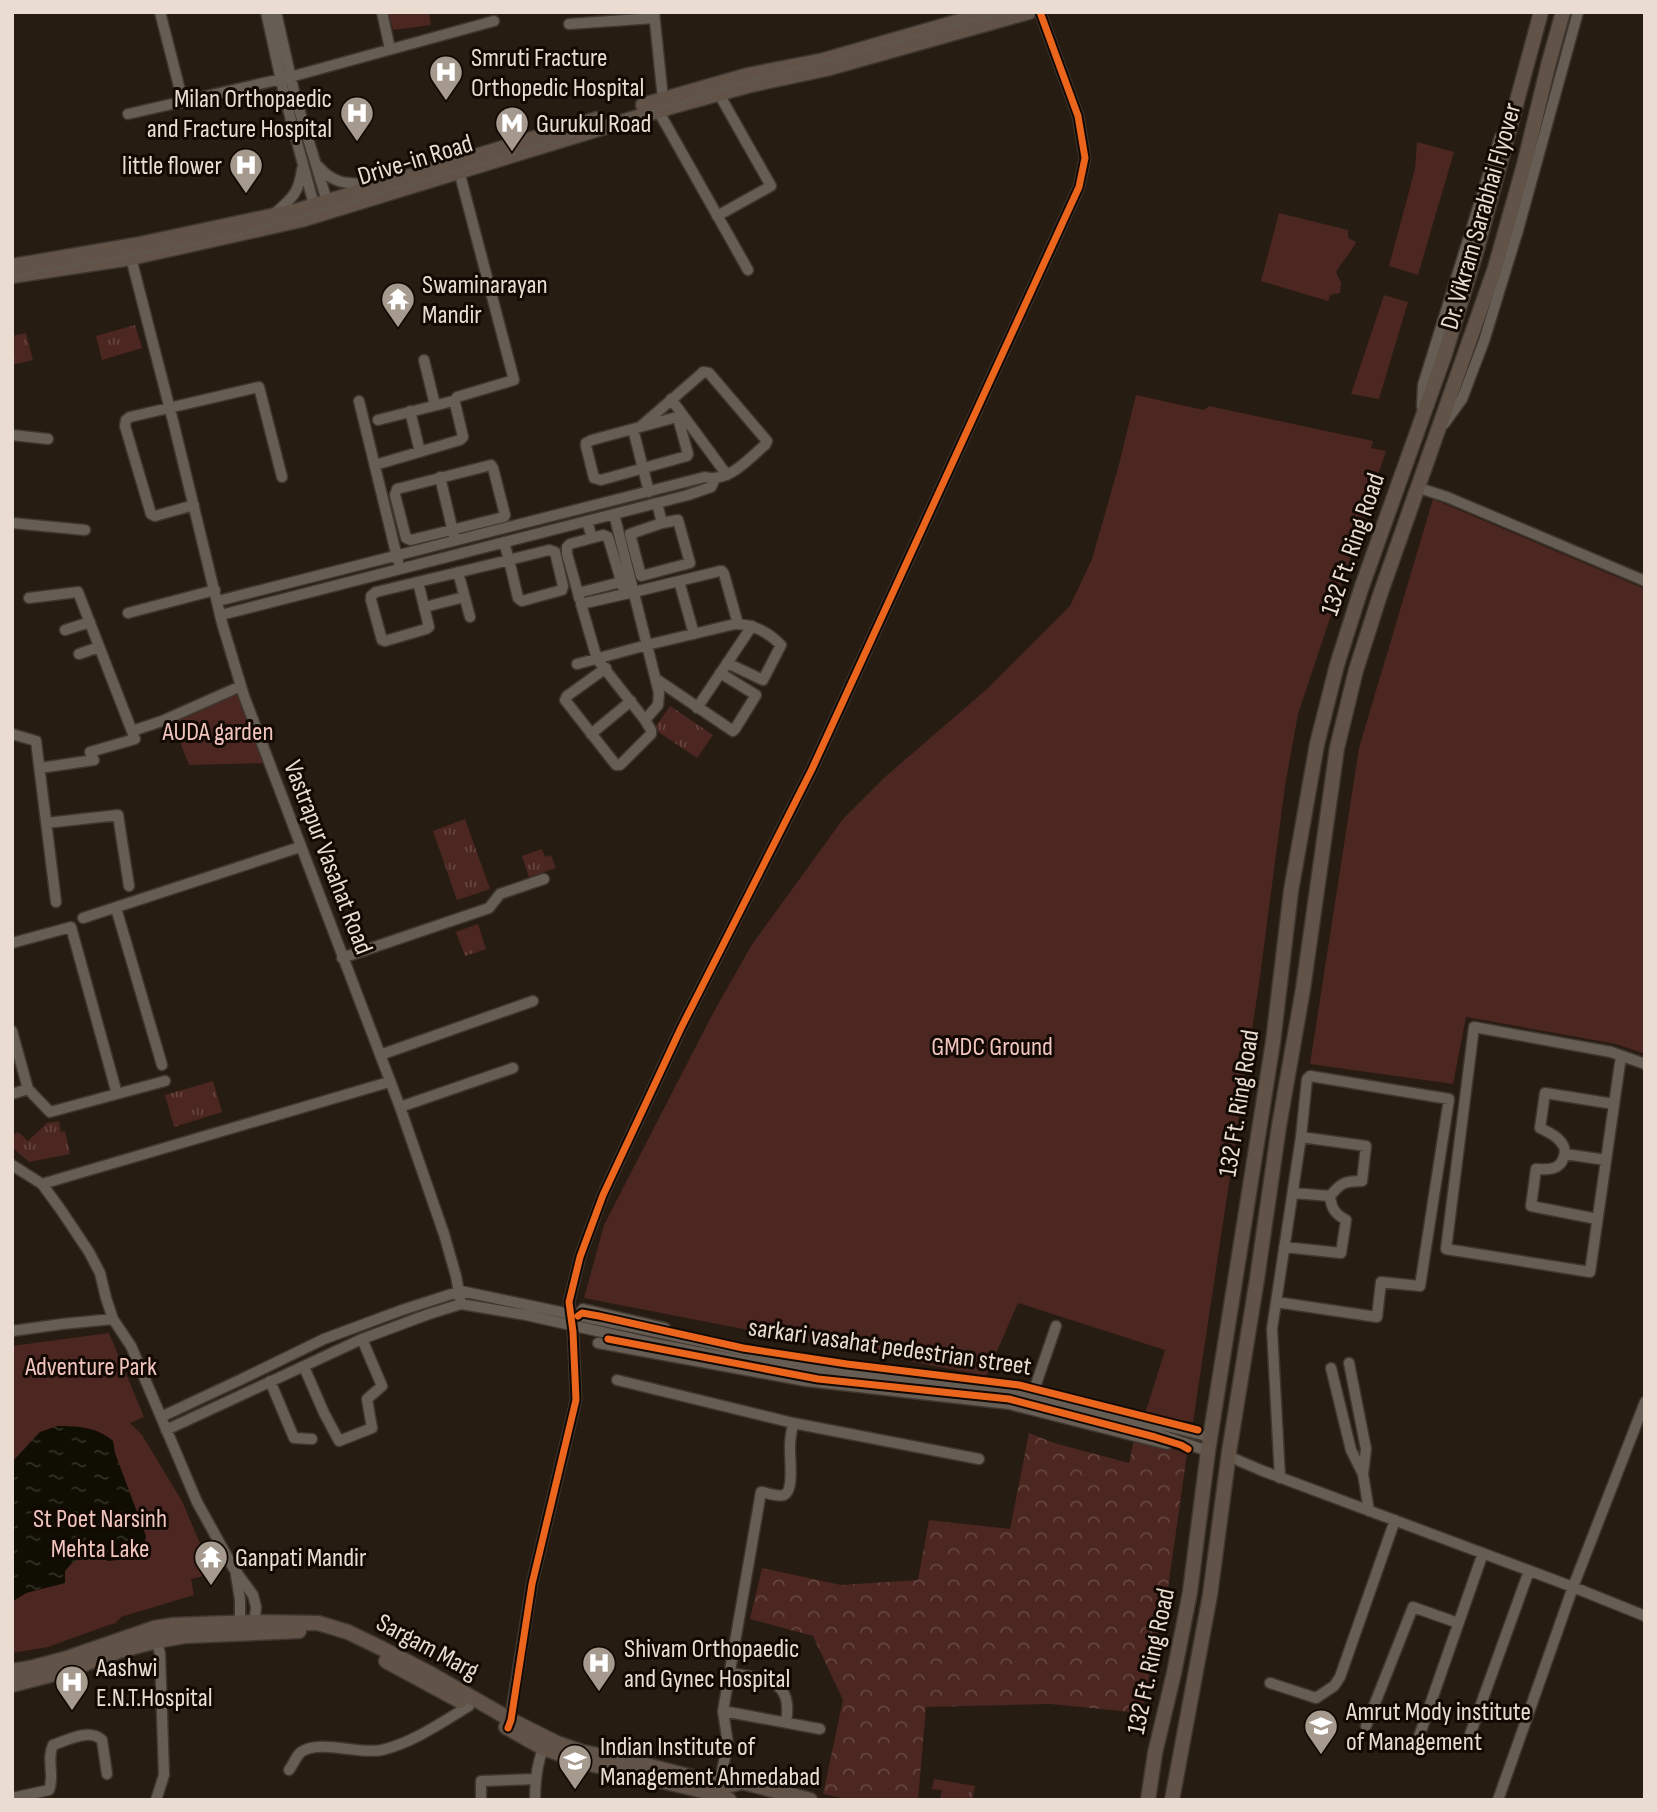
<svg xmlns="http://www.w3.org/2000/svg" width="1657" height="1812" font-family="'Sofia Sans Condensed',sans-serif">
<defs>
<pattern id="grass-tufts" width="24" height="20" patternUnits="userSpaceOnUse" patternTransform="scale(1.75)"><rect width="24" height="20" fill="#4c2620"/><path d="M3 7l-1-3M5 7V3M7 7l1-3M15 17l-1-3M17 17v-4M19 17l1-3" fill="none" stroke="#66453f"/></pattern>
<pattern id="forest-crowns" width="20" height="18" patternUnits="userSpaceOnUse" patternTransform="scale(1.75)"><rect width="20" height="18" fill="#4c2620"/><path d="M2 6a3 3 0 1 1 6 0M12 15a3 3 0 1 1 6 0" fill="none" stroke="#66453f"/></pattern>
<pattern id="water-ripples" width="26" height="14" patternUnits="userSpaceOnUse" patternTransform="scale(1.75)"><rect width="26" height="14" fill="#100d02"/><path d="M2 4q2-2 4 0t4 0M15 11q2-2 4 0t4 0" fill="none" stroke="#333026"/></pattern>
</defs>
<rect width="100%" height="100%" fill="#271c11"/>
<path fill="url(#grass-tufts)" d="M135,325l7,23 -40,12 -6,-24z
M26,333l7,27 -21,5v-29z
M670,706l43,29 -16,23 -43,-29z
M465,819l25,70 -33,11 -24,-69z
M542,849l3,8 6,-2 5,13 -27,9 -7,-21z
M478,924l8,25 -21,7 -9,-24z
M213,1081l9,31 -48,15 -9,-32z
M59,1121l2,11 4,-1 5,23 -41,8 -17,-15v-11l6,-4 10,9 19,-18z
M934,1779l41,7 -3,14h-32l2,-10 -10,-1z"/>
<path fill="url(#forest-crowns)" d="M1029,1433l25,10 75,20 6,-28 52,19 -19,134 -27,125 -91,-9 -124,3 -8,93h-65l-30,-6 20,-94 -30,-64 -63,-17 12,-51 79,17 77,-5 11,-60 81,9z"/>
<path fill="#4c2620" d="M388,12h41l2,13 -38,5z
M1417,142l37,10 -36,123 -29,-9 26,-97z
M1279,213l69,17v8l8,4c-5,11 -14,19 -20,30l5,11 -1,10 -10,2 -2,6 -67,-20z
M1384,295l24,7 -29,97 -28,-5z
M1136,395l68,15 5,-4 164,35 -2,7 15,3 -88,263 -13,72 -26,198 -66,438 -48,-8 20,-64 -147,-47 -32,73 -402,-78 20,-73 108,-210 39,-69 92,-127 42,-42 102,-88 83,-83 22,-47 26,-91z
M1433,499l212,90v465l-29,-10 -150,-27 -13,67 -143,-20 49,-316z
M233,686l36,77 -80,2 -18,-46z
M109,1333l35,84 -14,6 12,12 40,66 31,73 -22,5 3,16 -73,22 -5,6 -10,3 -58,21 -36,6v-307z"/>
<path fill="url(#water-ripples)" d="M57,1426c21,0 40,1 56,15l2,12 31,83 -3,15 -25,9 -10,1 -8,-5 -8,-1 -11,3 -10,6 -6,7v12l-39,10 -14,9v-140l28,-30z"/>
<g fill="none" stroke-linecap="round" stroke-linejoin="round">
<g stroke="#3f362f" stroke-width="13">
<path id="minor" d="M160,12l23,90
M266,12l18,82 30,111
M276,12l19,84 32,105
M382,12l8,37
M654,12l9,87
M569,24l85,-6
M655,105l93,165
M128,114l162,-37 204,-56
M318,166c17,20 31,17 55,18
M273,215c18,-16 26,-21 29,-46
M717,216l54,-30 -52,-92
M131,258l43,167 48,198 22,73 156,411 44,127 12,42 5,28
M424,360l11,45
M457,397l57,-17 -55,-209
M671,399l56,76
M359,401l39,160
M1422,407l1,-22 77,-248
M410,411l10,41
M677,417l1,1 10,36 -1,2 -86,24 -7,-2 -8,-32v-3l6,-3z
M1444,424l18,-25 22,-58 34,-111 60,-218
M633,429l16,63
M12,435l36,4
M375,465l85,-25 3,-3 -8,-34 -2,-2 -75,19
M491,465l2,3 12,47 -1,2 -93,23 -5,-2 -11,-43 2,-6z
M440,477l14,59
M1419,488l28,9 198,84
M657,503l5,20 16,-3 12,43 -49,13 -11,-42 32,-11
M194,505l-39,11 -4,-2 -26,-88 1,-6 4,-3 129,-30 23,90
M614,514l45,179 -1,12 -13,15 -48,-61 -16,-55 53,-12 86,-21h2l2,3 14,50
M587,521l5,17 11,-3 5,2 17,57
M12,523l73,7
M458,572l12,45
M679,581l15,53
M418,582l11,45 -3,2 -41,12 -3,-1 -11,-40v-4l5,-4 133,-32 9,38 4,3 40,-11 1,-4 -8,-34 -6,-2 -40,10 -5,-18
M578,593l-11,-39v-7l3,-3 22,-6
M29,598l49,-6 57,147 -45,13 4,8 -54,8
M579,598l-1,-5 43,-11
M218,601l487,-124c24,6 43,-18 60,-32l2,-4 -58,-68 -6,-1 -3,3 -60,52
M425,607l39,-10
M128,613l87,-23
M221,615l467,-120 23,-8 4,-8
M65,630l25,-8
M79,654l20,-7
M577,664l70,-19 88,-21c18,0 34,9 46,21l-18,35 -36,-17
M606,668l-39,28 -2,4 51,65h4l31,-31v-4l-6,-10
M656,679l77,52 2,-2 21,-34 -36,-22
M697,708l55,-82
M132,731l30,-10 79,-35
M12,734l24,7 20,161
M591,734l40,-33
M46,823l72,-8 11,71
M116,908l46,157
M83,918l217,-71
M12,943l59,-16 46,167
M342,958l147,-50 11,-14 44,-15
M12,1031l16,58
M380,1055l153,-54
M1621,1056l-31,216 -144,-23 28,-222 137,25 34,12
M12,1094l16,-5 22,23 115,-31
M400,1107l113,-39
M1565,1154l41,6
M12,1165l30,19 19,26 28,42 11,21 6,25 7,21 18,27 66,156 37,67 19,26 3,12 -2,21
M42,1184l347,-102
M1293,1193l37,3
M1597,1219l-66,-13 5,-37c12,1 25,1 28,-13 1,-3 1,-8 -1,-11 -5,-9 -15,-13 -23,-17l5,-35 69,11
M1284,1247l57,6 5,-33c-11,-6 -15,-12 -16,-24 11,-13 14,-15 32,-15l4,-35 -65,-9
M1276,1302l101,15 4,-35 39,4 29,-187 -139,-23 -3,3 -6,58 -29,192 8,149
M578,1316l5,-7 82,19
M12,1331l50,-7 51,-5
M598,1343l208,38 203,23 158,40
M1349,1363l17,86 -3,25 6,37
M304,1367l20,46 15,28 33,-13 -5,-29 15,-13 -20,-47
M1331,1368l20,82 12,24
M617,1380l176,43
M270,1381l24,57 18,1
M1033,1393l23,-67
M161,1417l81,-38 82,-40 78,-29 59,-19 318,67 241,32 191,47
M166,1430l196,-91 67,-25 32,-10 65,11 125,28 140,27 221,26 134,34 62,21
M1228,1456l35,15 310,116 72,-185
M236,1575l4,25v22l2,6
M156,1637l4,17 4,121 -8,25
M730,1673c34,6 64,5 56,49
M1270,1683l46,15 18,-12 6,-9 55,-157
M723,1711l97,18
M509,1726l23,-142 44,-184 -3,-68 -4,-30 11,-45 23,-62 78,-167 131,-259 267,-582 6,-29 -7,-42 -38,-104
M1366,1726l47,-119 45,16
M1467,1743l62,-172
M1416,1745l67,-192
M289,1770c4,-5 7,-14 12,-18 19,-13 59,3 81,-2 32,-8 59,-27 87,-44
M719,1784l9,-40 -5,-33 38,-219c7,1 17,5 23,3 11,-5 5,-39 6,-50 0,-7 2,-15 3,-22l186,36
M12,1798l37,-8c6,-15 -3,-30 4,-45 15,-5 36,-17 49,-5l5,34
M481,1800v-19l54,-2
M535,1800c0,-19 2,-42 12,-59
M1498,1800l75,-213 72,29"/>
</g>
<g stroke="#3f362f" stroke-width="17">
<path id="major" d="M643,105l105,-30 76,-15 167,-48
M12,266l123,-21 164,-35 298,-91
M12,276l119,-18 170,-38 373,-114 77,-21 75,-16 203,-57
M386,1661l74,40
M12,1671l18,-3 34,-9 90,-31 19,-3 82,-3 63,1 30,9 33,16 52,27 78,45 46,23 26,9 59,12 85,22 15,-4 68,18
M12,1685l54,-14 53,-20 38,-10 28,-5 114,-5
M506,1727l37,21 39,14 142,34 5,4
M1148,1800l7,-47 19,-80 16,-81 18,-141 65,-409 18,-151 26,-147 20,-79 24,-76 84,-235 32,-105 64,-237
M1172,1800l38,-205 19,-143 28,-173 22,-153 24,-137 34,-241 19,-78 24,-75 115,-327 29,-103 25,-103 14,-50"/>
</g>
<use href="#minor" stroke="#665d54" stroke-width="10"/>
<use href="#major" stroke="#615348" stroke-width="14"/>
<path stroke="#60584d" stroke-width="2.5" stroke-dasharray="10 5" stroke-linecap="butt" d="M12,277l222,-41 279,-81 237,-74 254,-69"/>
<g stroke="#120903" stroke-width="11">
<path id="cycleway" d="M578,1316l4,-3 17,3 144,32 104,16 172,21 179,45
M608,1339l210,40 191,20 146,38 26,8 7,4
M508,1728l3,-8 21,-136 44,-184 -3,-68 -4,-30 11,-45 23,-62 78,-167 131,-259 267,-582 6,-29 -7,-42 -38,-104"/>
</g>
<use href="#cycleway" stroke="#eb651d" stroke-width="7"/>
</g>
<defs>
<g id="hospital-pin" transform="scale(1.75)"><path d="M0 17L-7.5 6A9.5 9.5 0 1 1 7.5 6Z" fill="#a6998d" stroke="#120903"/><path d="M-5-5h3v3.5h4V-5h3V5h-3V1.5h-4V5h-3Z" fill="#fff"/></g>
<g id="metro-pin" transform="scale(1.75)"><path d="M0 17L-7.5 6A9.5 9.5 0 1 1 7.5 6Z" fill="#a6998d" stroke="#120903"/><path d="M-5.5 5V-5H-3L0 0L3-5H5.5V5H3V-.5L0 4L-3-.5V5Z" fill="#fff"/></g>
<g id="temple-pin" transform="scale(1.75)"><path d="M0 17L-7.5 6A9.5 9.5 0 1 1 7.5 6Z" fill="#a6998d" stroke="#120903"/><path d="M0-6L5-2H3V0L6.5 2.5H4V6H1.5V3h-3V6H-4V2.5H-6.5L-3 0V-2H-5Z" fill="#fff"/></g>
<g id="university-pin" transform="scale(1.75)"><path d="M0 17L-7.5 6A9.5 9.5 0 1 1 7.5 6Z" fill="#a6998d" stroke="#120903"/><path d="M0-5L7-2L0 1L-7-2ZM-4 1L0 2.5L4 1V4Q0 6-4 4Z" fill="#fff"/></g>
</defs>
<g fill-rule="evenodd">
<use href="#hospital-pin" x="446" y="72"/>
<use href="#hospital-pin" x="357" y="113"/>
<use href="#metro-pin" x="512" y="123"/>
<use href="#hospital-pin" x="246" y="165"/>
<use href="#temple-pin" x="398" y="299"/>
<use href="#temple-pin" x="211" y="1557"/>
<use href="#hospital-pin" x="599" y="1663"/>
<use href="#hospital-pin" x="72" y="1682"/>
<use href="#university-pin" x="1321" y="1726"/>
<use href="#university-pin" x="575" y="1761"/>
</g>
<g text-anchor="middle" stroke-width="6" stroke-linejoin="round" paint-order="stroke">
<g font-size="26" fill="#eadcd0" stroke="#120903" text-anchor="start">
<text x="471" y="66">Smruti Fracture<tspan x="471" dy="30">Orthopedic Hospital</tspan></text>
<text x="332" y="107" text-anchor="end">Milan Orthopaedic<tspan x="332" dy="30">and Fracture Hospital</tspan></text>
<text x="536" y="132">Gurukul Road</text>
<text x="222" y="174" text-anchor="end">little flower</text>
<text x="422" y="293">Swaminarayan<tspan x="422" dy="30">Mandir</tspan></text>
<text x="235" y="1566">Ganpati Mandir</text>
<text x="624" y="1657">Shivam Orthopaedic<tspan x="624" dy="30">and Gynec Hospital</tspan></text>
<text x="96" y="1676">Aashwi<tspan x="96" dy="30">E.N.T.Hospital</tspan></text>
<text x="1346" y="1720">Amrut Mody institute<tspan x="1346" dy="30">of Management</tspan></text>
<text x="600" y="1755">Indian Institute of<tspan x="600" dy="30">Management Ahmedabad</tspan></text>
</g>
<g font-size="26" fill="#eadcd0" stroke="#120903">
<text transform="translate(415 159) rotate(-17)" y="9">Drive-in Road</text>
<text transform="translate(1480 216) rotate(-74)" y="9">Dr. Vikram Sarabhai Flyover</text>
<text transform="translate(1352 544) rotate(-71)" y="9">132 Ft. Ring Road</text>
<text transform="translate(329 857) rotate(69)" y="9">Vastrapur Vasahat Road</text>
<text transform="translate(1238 1103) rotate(-81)" y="9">132 Ft. Ring Road</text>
<text transform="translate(890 1346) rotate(8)" y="9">sarkari vasahat pedestrian street</text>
<text transform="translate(428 1646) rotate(28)" y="9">Sargam Marg</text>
<text transform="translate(1150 1661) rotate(-78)" y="9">132 Ft. Ring Road</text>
</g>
<g font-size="26" fill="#f1c5be" stroke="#120903">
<text x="218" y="740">AUDA garden</text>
<text x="992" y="1055">GMDC Ground</text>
<text x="91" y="1375">Adventure Park</text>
<text x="100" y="1527">St Poet Narsinh<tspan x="100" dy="30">Mehta Lake</tspan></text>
</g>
</g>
<rect width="1657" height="1812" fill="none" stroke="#eadcd0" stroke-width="28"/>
</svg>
